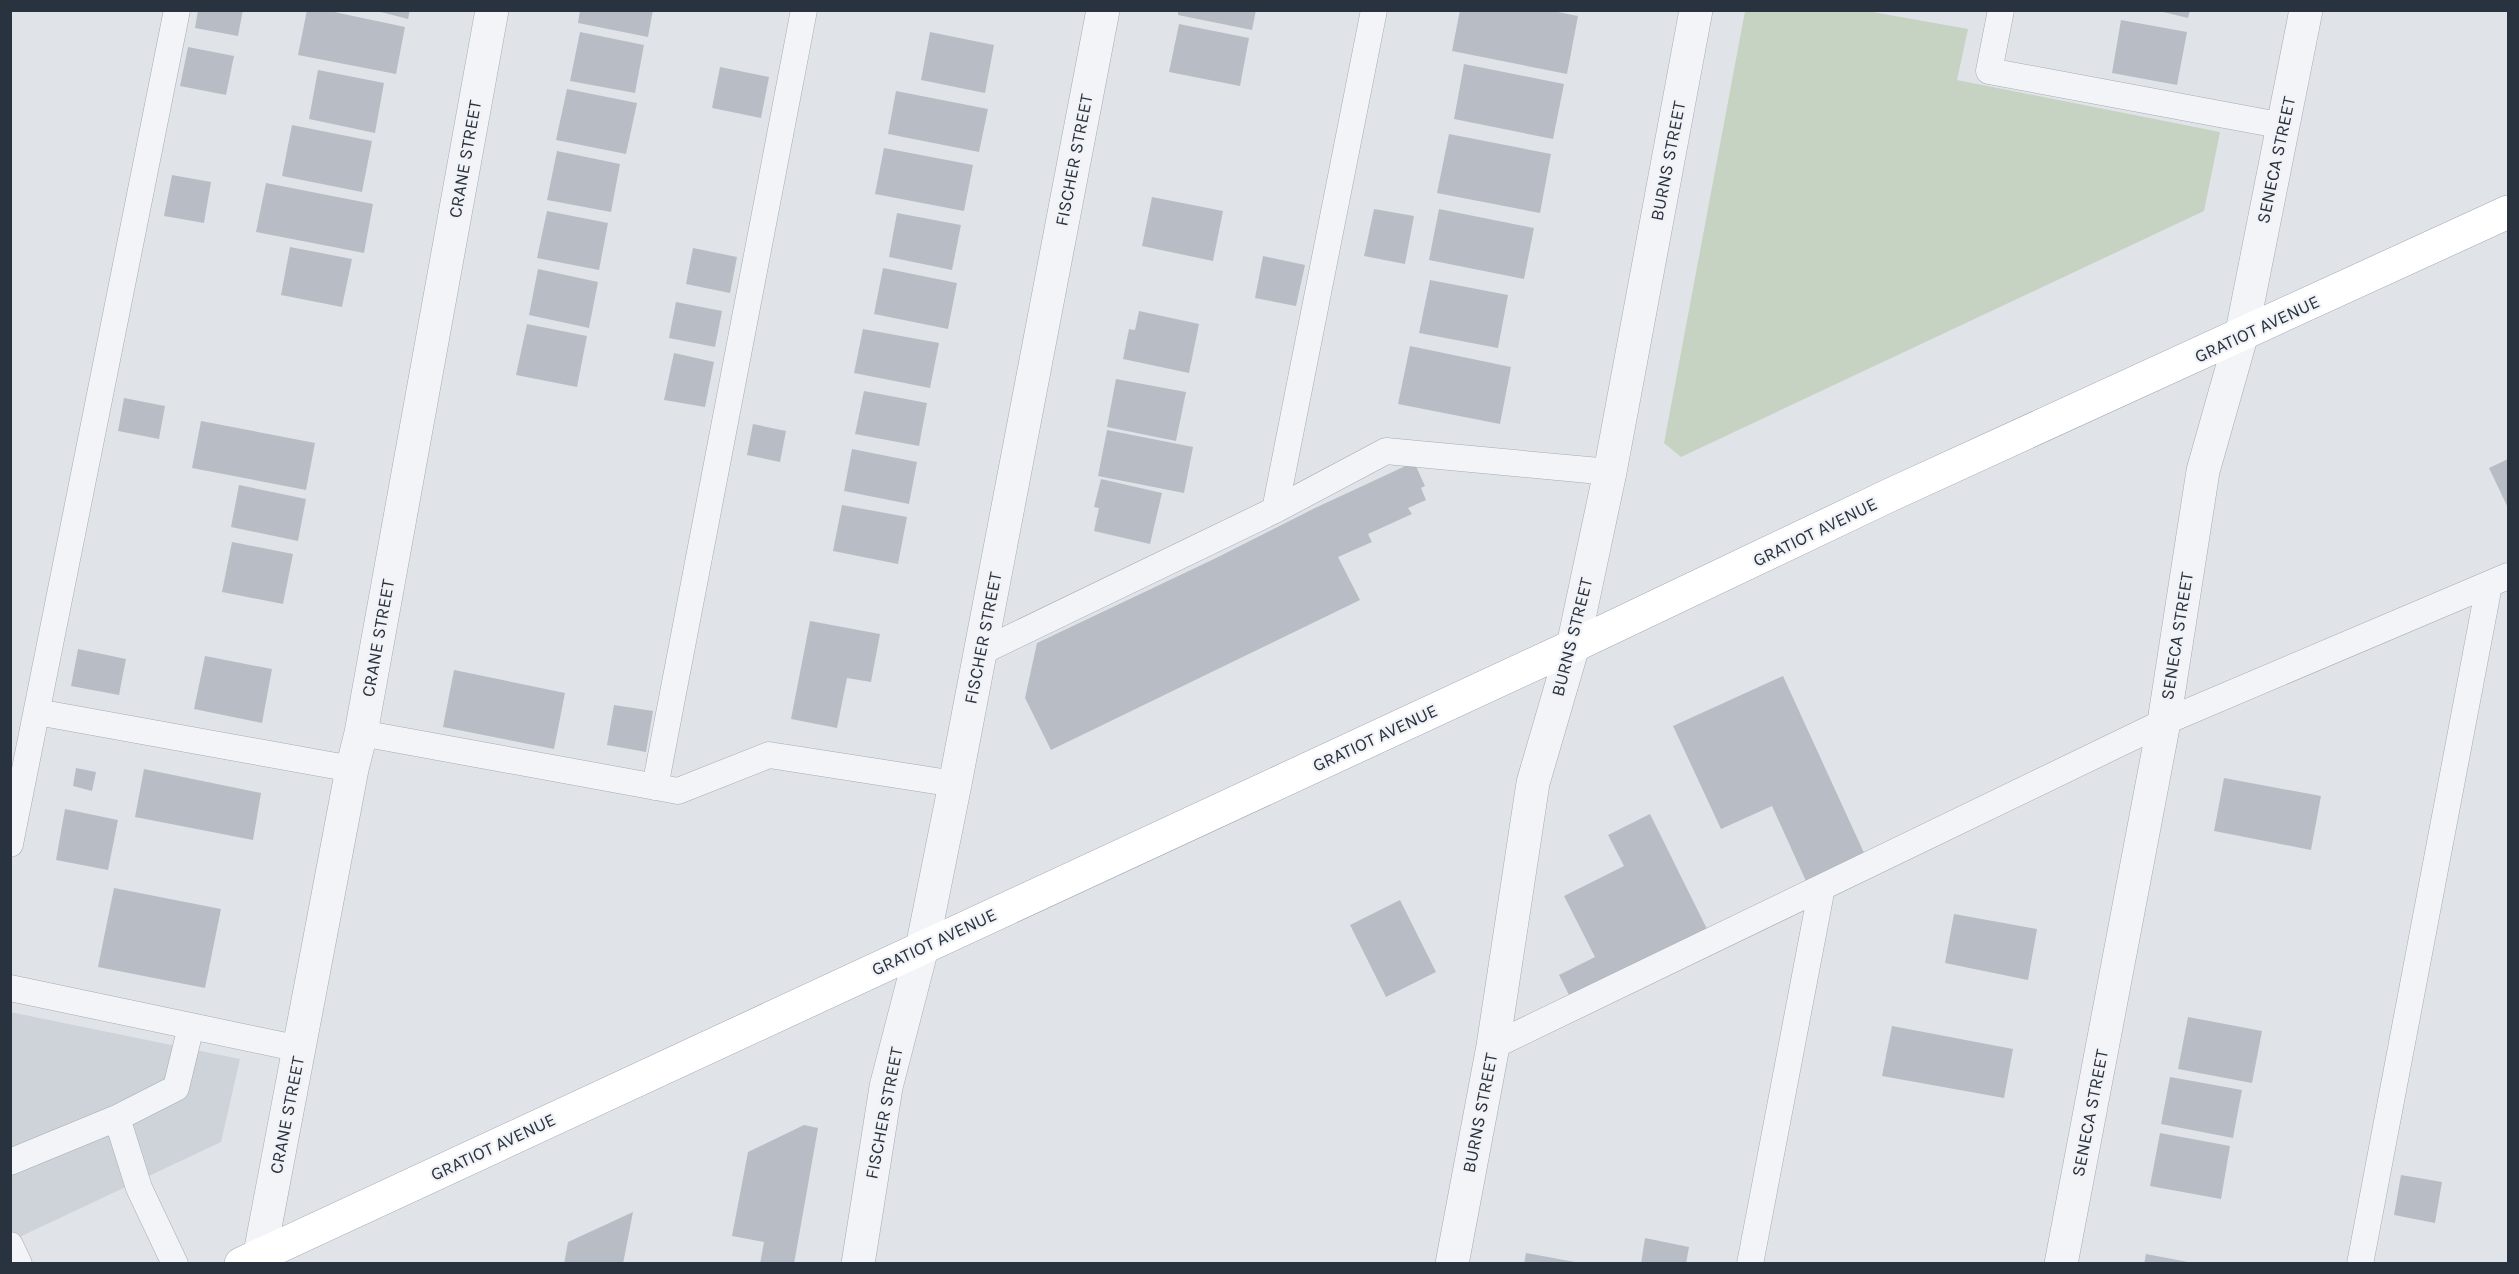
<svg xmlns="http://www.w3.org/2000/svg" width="2519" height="1274" font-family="Karla,sans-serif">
<rect width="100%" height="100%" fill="#e0e4e9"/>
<path fill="#ced3da" d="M10,1012l230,47 -19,83 -210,99z"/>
<path fill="#c6d2c2" d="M1745,11h122l101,18 -11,51 263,52 -16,79 -523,246 -17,-14z"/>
<path fill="#b8bdc5" d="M198,10h45l-5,26 -43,-8z
M307,10h18l80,17 -9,47 -98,-19z
M373,10h37l-2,9z
M580,10h73l-5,27 -70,-14z
M1178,10h78l-4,20 -74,-15z
M1460,10h88l30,6 -11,58 -115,-23z
M2155,10h35l-2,8z
M2121,20l66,12 -10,53 -65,-12z
M1179,24l70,14 -9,48 -71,-14z
M580,32l64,13 -9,48 -65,-12z
M930,32l64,13 -9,48 -64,-13z
M188,47l46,9 -8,39 -46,-9z
M1464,64l100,20 -11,55 -99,-20z
M720,67l49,10 -8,41 -49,-10z
M318,70l66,13 -9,50 -66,-14z
M567,89l70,14 -11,51 -70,-14z
M896,91l92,18 -9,43 -91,-18z
M292,125l80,16 -10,51 -80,-16z
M1449,134l102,20 -11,59 -103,-20z
M884,148l89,17 -9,46 -89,-17z
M557,151l63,13 -9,48 -64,-12z
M172,175l39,7 -7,41 -40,-7z
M266,183l107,21 -9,49 -108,-21z
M1152,197l71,14 -10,50 -71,-15z
M1374,209l40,7 -9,48 -41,-8z
M1439,209l95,19 -10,51 -95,-19z
M547,211l61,12 -9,47 -62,-12z
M897,213l64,12 -9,45 -63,-13z
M290,247l62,12 -10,48 -61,-12z
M693,248l44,9 -7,36 -44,-9z
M1263,256l42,9 -9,41 -41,-8z
M883,268l74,15 -9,46 -74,-15z
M538,269l60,13 -9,46 -60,-13z
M1430,280l78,15 -10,53 -79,-15z
M676,302l46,9 -7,36 -46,-9z
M1139,311l60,13 -10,49 -66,-14 6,-30 6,1z
M527,324l60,12 -10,51 -61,-12z
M863,329l76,14 -9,45 -76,-15z
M1410,346l101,21 -11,57 -102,-20z
M674,353l40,9 -9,45 -41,-7z
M1116,379l70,13 -10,49 -69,-14z
M864,391l63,12 -8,43 -64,-12z
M124,398l41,8 -6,33 -41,-8z
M201,421l114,22 -9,47 -114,-22z
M753,424l33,7 -6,31 -33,-7z
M1107,430l86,17 -9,46 -86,-17z
M852,449l65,13 -8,42 -65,-13z
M2508,459v49l-19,-40z
M1414,462l11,24 -4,2 5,12 -18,8 4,6 -44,20 4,8 -34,15 22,43 -309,150 -26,-52 12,-55 177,-84 101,-51z
M1101,479l61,14 -12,51 -56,-13 5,-23 -5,-1z
M239,485l67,14 -8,42 -67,-14z
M842,505l65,12 -9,47 -65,-13z
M232,542l61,12 -10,50 -61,-12z
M810,621l70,13 -9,48 -24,-4 -10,50 -46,-9z
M78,649l48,10 -7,36 -48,-9z
M205,656l67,13 -10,54 -68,-14z
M454,670l111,23 -11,56 -111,-22z
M1783,676l82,179 -59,26 -34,-75 -51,23 -48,-103z
M614,705l39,6 -7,41 -39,-7z
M76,768l20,4 -4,19 -19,-5z
M144,769l117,24 -8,47 -118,-23z
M2224,778l97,18 -10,54 -97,-19z
M65,809l53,11 -10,50 -52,-10z
M1650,814l57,115 -137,68 -11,-22 36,-18 -31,-61 60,-30 -16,-31z
M114,888l107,21 -16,79 -107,-21z
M1400,900l36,72 -50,25 -36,-72z
M1954,914l83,15 -9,51 -83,-17z
M2188,1017l74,14 -10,52 -74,-14z
M1892,1026l121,23 -9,49 -122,-22z
M2170,1077l72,13 -9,48 -72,-14z
M804,1125l14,3 -24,136h-34l4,-22 -32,-6 16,-84z
M2160,1133l70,13 -9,53 -71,-13z
M2401,1175l41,7 -7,41 -41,-8z
M633,1212l-10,52h-59l4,-22z
M1645,1238l44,9 -3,17h-45z
M1526,1253l49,9v2h-51z
M2146,1254l42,8v2h-44z"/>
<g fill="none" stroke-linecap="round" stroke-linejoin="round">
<g stroke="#a5abb3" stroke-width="27">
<path id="lane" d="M2001,10l-12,61 295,55
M1275,510l99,-500
M981,652l294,-142 111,-59 224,21
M37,712l315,57
M361,733l317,58 91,-36 186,29
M655,787l149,-777
M10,844l167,-834
M10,988l290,61
M1493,1046l671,-324 344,-146
M117,1118l59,-30 15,-62
M10,1162l107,-44 22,70 36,76
M10,1245l9,19
M1750,1264l72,-377
M2360,1264l129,-679"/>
</g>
<g stroke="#a5abb3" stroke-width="34">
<path id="street" d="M258,1264l94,-495 9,-36 131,-723
M858,1264l28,-177 36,-139 33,-164 148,-774
M1452,1264l41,-218 40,-263 40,-137 37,-174 86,-462
M2061,1264l103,-542 39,-251 38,-134 65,-327"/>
</g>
<g stroke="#a0a8b4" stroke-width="34">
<path id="primary" d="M241,1264l1332,-618 317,-151 618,-283"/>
</g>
<use href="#lane" stroke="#f3f4f7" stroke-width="26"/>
<use href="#street" stroke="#f3f4f7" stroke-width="33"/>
<use href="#primary" stroke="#fff" stroke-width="33"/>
</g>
<g text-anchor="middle" stroke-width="4.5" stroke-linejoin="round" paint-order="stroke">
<g font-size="18" fill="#29323f" stroke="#f0f2f6">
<text transform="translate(465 159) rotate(-80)" y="6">CRANE STREET</text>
<text transform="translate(1074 160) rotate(-79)" y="6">FISCHER STREET</text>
<text transform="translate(2276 160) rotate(-78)" y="6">SENECA STREET</text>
<text transform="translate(1668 161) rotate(-79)" y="6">BURNS STREET</text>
<text transform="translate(2257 329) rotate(-25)" y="6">GRATIOT AVENUE</text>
<text transform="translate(1815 532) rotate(-26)" y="6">GRATIOT AVENUE</text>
<text transform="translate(2177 636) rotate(-81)" y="6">SENECA STREET</text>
<text transform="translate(1572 637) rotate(-76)" y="6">BURNS STREET</text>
<text transform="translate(378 638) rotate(-80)" y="6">CRANE STREET</text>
<text transform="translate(983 638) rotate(-79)" y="6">FISCHER STREET</text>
<text transform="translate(1375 738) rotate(-25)" y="6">GRATIOT AVENUE</text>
<text transform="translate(934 942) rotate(-25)" y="6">GRATIOT AVENUE</text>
<text transform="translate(884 1113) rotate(-79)" y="6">FISCHER STREET</text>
<text transform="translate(1480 1113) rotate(-79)" y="6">BURNS STREET</text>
<text transform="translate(2090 1113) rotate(-79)" y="6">SENECA STREET</text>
<text transform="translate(287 1115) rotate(-79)" y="6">CRANE STREET</text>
<text transform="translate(493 1147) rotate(-25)" y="6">GRATIOT AVENUE</text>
</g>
</g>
<rect width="2519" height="1274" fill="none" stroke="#29323f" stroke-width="24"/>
</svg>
